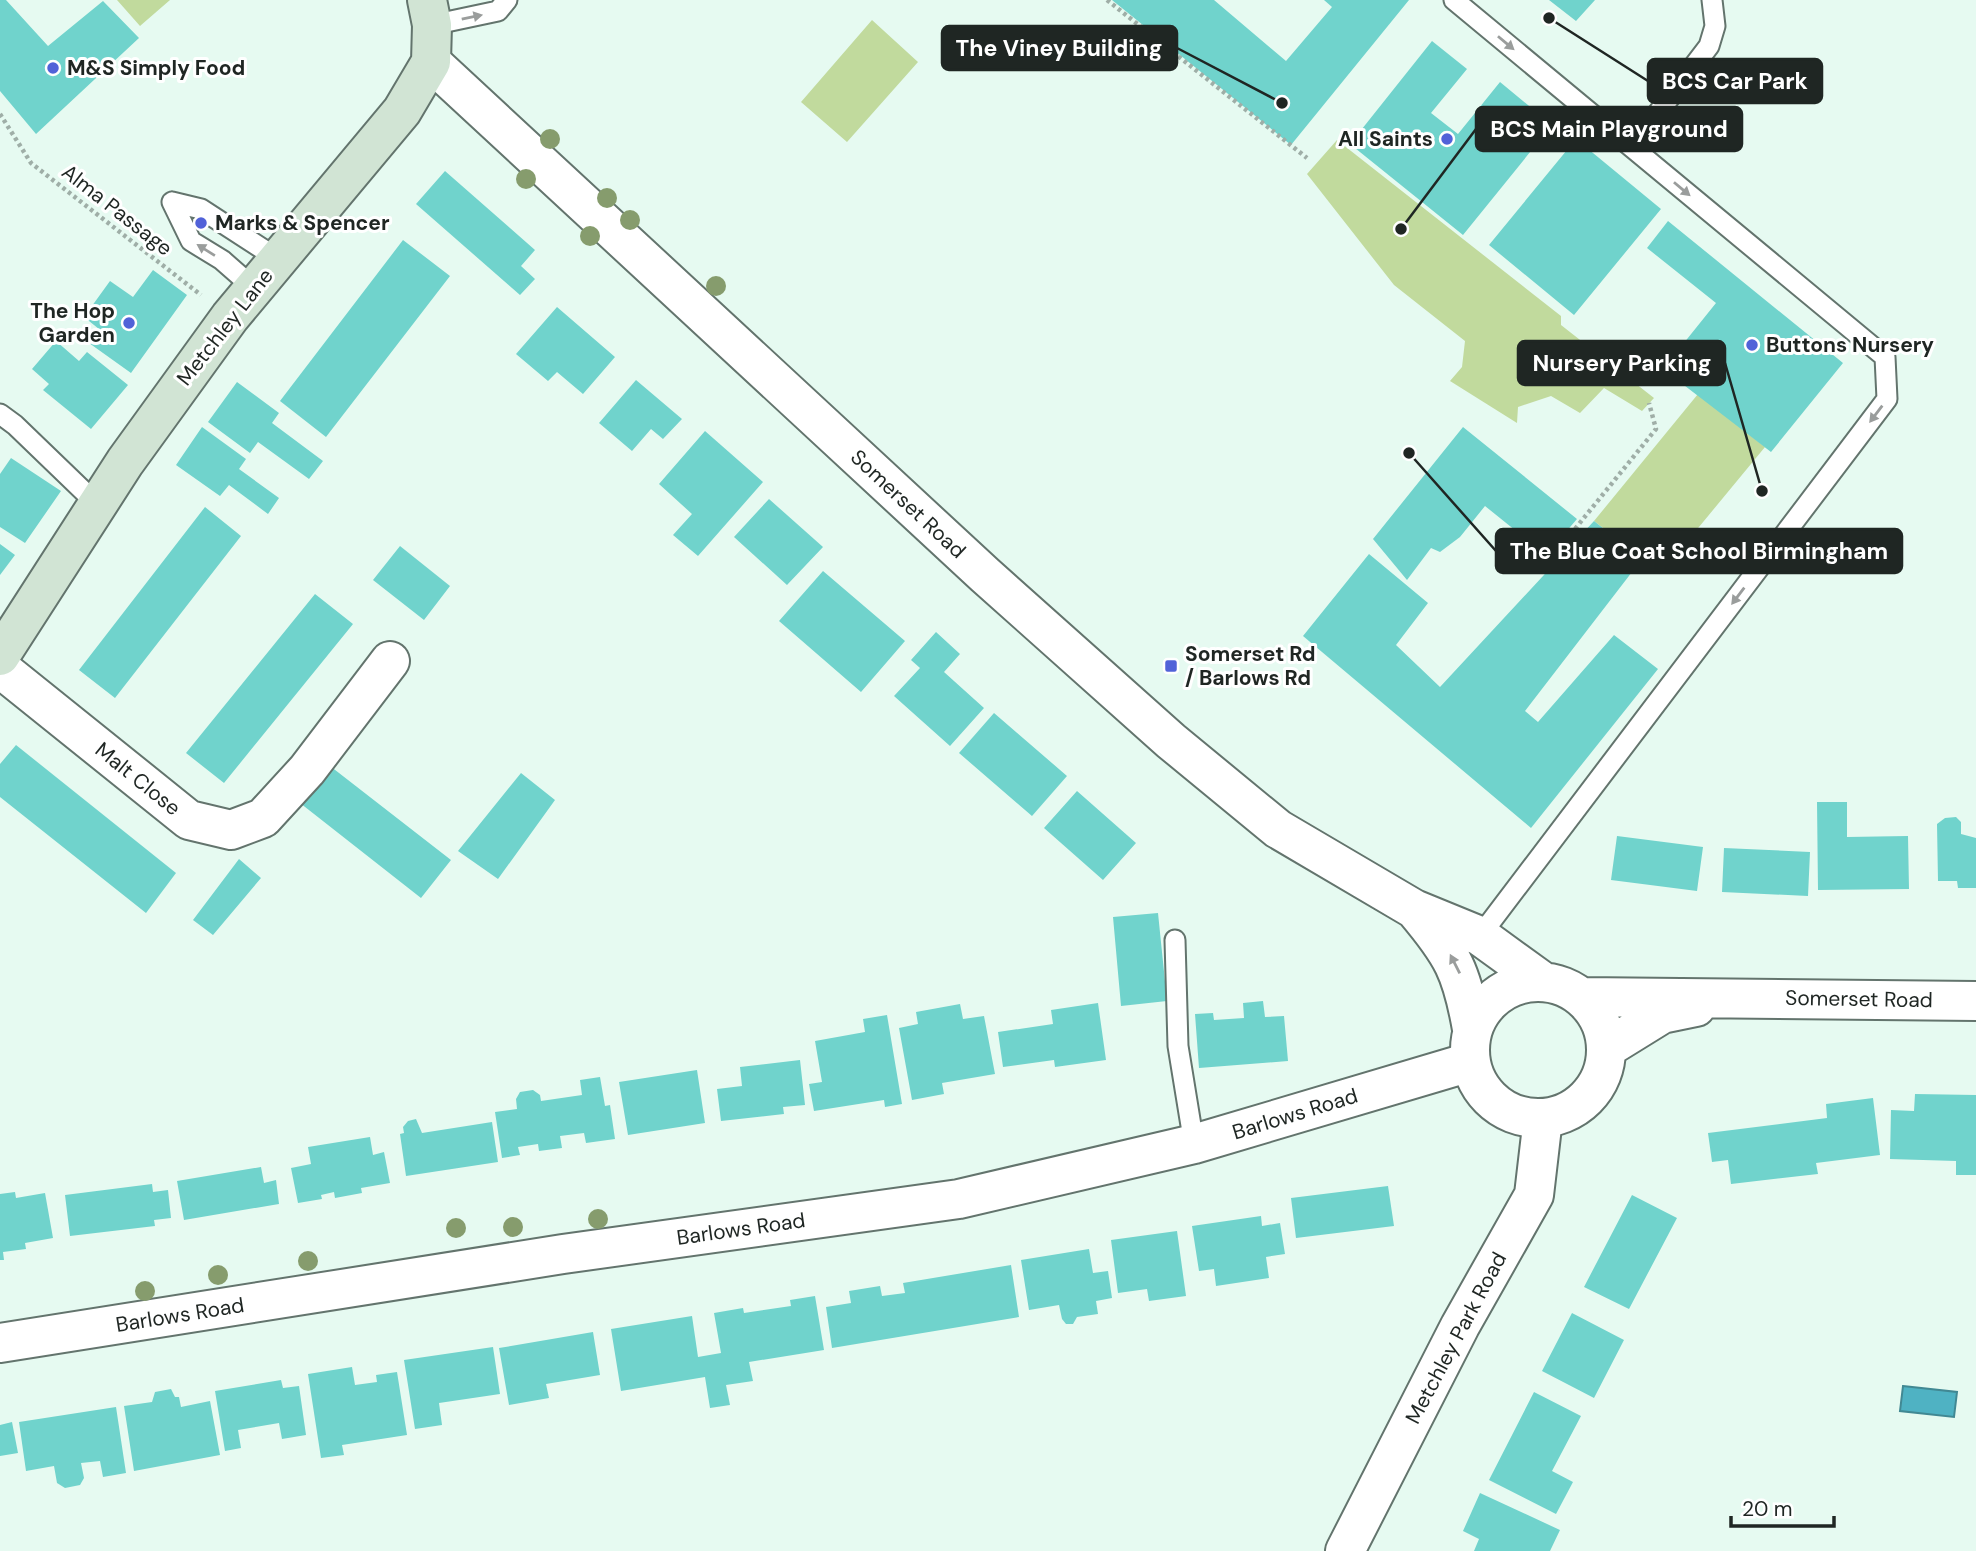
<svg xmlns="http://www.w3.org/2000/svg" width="1976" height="1551" font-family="'DM Sans',sans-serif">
<rect width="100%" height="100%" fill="#e6faf1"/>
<path fill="#c1da9d" d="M117,0h53l-30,26z
M872,20l46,42 -71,80 -46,-40z
M1337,140l224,176v9l93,73 -12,13 -38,-23 -24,25 -29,-17 -33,11 -1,16 -67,-42 12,-14 3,-26 -71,-56 -87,-111z
M1698,394l67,53 -104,126 -67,-52z"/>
<path fill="#4fb2c3" stroke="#418893" stroke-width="2" d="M1903,1386l54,6 -3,25 -54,-6z"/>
<path fill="#70d3cc" d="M0,0h6l42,46 55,-45 36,37 -103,96 -36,-43z
M1112,0h102l72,61 46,-54 -8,-7h85l-118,145z
M1549,0h46l-19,21z
M1432,41l35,28 -36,44 27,21 42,-52 52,43 -89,110 -113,-91z
M1576,139l85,70 -87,106 -85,-70z
M445,171l90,79 -14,16 14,13 -15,16 -104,-91z
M1668,221l175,142 -72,89 -108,-83 53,-66 -69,-55z
M403,240l47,36 -124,161 -46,-36z
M153,270l34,25 -56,78 -42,-30 10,-14 -15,-12 26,-36 23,16z
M557,307l58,50 -32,37 -26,-22 -9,9 -32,-27z
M56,341l23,20 8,-9 41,33 -37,44 -48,-39 6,-6 -17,-15z
M636,380l46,39 -19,20 -12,-10 -19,22 -33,-28z
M237,382l42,31 -7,10 51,38 -14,18 -51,-37 -8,11 -42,-31z
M202,427l44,32 -7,10 40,29 -11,16 -39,-29 -9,11 -44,-31z
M1463,427l114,92 -31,36 -61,-49 -25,31 -20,15 -9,-4 -24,32 -34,-41z
M705,431l58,51 -65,74 -25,-21 19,-21 -33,-30z
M11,458l50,33 -36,52 -25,-16v-53z
M769,499l54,48 -36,38 -53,-48z
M205,507l36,29 -126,162 -36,-28z
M1594,521l48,38 -117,152 13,11 76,-87 44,34 -127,159 -228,-192 66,-82 59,49 -32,42 44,42z
M0,544l15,11 -15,20z
M400,546l50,40 -26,34 -51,-40z
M823,571l82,70 -44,51 -82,-71z
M315,594l38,30 -129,159 -38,-30z
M936,632l24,22 -16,18 40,36 -34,38 -56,-50 26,-28 -9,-8z
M994,713l73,63 -35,40 -73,-63z
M16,745l160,128 -30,40 -146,-116v-33z
M330,766l121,94 -30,38 -121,-95z
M521,773l34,27 -57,79 -40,-28z
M1077,791l59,52 -33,37 -59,-52z
M1817,802h30v35l61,-1 1,53 -91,1z
M1956,817l5,5v12l15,4v50h-18l-1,-7h-19l-1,-57 8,-6z
M1617,836l86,11 -6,44 -86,-11z
M1724,848l86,4 -2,44 -86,-4z
M239,859l22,19 -48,57 -20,-15z
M1158,913l9,88 -46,5 -8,-89z
M1263,1001l2,16 19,-1 4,45 -89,7 -4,-54 18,-1 1,7 30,-2 -1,-15z
M1098,1003l8,57 -51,7 -1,-7 -51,7 -5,-35 55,-8 -2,-14z
M960,1004l3,15 21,-3 11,58 -53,9 2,11 -32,6 -13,-72 19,-4 -2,-12z
M887,1015l15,89 -17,3 -1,-7 -70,11 -5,-27 13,-2 -7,-41 50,-9 -2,-13z
M800,1060l5,45 -22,2 1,7 -63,7 -4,-32 25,-3 -2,-19z
M697,1070l8,53 -77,12 -9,-53z
M600,1077l5,29 5,-1 5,34 -29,4 -2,-10 -24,3 2,12 -23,3 -1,-7 -20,3 2,8 -18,3 -7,-46 22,-3 -1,-10 4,-7 13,-2 7,5 1,6 41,-6 -2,-15z
M1915,1094l61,1v80h-20v-14l-66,-2 1,-49 23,1z
M1873,1098l7,57 -64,8 2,11 -87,10 -3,-24 -16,2 -4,-29 119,-15 -1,-14z
M416,1119l6,14 70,-11 6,40 -92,14 -6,-42 4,-1 -1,-6 5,-6z
M370,1137l3,18 11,-3 6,31 -29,5 1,5 -27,5 -1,-6 -13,3 1,4 -24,4 -7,-35 20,-4 -3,-17z
M261,1167l3,16 12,-3 3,24 -95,16 -7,-39z
M152,1184l1,8 15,-2 3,28 -17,2 1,6 -85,10 -5,-41z
M1388,1186l6,40 -98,12 -5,-40z
M15,1192l1,6 29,-5 8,45 -28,5 1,6 -23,3 1,8h-4v-66z
M1632,1195l45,23 -48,91 -45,-22z
M1261,1216l1,10 18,-3 5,31 -19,3 3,21 -53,8 -2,-17 -15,2 -7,-45z
M1177,1231l9,65 -37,5 -2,-12 -29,4 -7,-53z
M1089,1249l4,24 15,-2 4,27 -16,3 2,13 -21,3 -4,7h-7l-4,-5 -3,-14 -30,5 -8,-50z
M1011,1265l8,52 -187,31 -6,-41 25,-4 -2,-12 31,-5 2,10 23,-3 -2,-10z
M815,1296l9,54 -75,12 4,19 -27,4 4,20 -20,3 -5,-31 -84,14 -10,-62 81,-13 6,41 23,-4 -7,-40 29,-5 1,5 47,-7 -1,-6z
M1572,1313l52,27 -30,58 -52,-27z
M593,1332l7,43 -54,9 3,14 -40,7 -10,-57z
M493,1347l7,47 -61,9 3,22 -27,4 -11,-69z
M352,1367l3,18 22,-3 -1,-7 21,-3 10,63 -65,10 2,10 -23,3 -13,-84z
M281,1380l2,8 16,-2 7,49 -24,4 -3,-16 -41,7 3,18 -16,3 -10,-60z
M171,1389l4,8h4l2,10 29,-6 10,54 -86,16 -10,-65 28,-4 3,-10z
M1534,1392l47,24 -29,55 21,11 -17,32 -67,-34z
M116,1407l10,66 -23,4 -3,-16 -19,2 3,15 -4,7 -15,3 -8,-5 -3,-17 -28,5 -7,-49z
M12,1422l6,31 -18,3v-31z
M1480,1493l80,37 -10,21h-76l5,-12 -16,-8z"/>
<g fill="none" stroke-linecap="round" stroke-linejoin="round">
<g stroke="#63746d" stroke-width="23">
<path id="service" d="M1454,0l431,357 2,42 -407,537
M432,25l66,-14 9,-11
M1632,147l77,-101 6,-20 -3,-26
M172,202l19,39 31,19 32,28
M172,202l29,7 77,50
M0,414l15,11 83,80
M1175,940l3,106 16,98"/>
</g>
<g stroke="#63746d" stroke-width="42">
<path id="minor" d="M0,668l189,152 42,10 32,-12 44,-48 83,-109
M0,1343l563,-89 396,-55 235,-55 276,-82
M1345,1551l115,-225 74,-131 9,-77"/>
</g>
<g stroke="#63746d" stroke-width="42">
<path id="tertiary" d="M431,62l554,513 186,166 107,88 136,80 66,27 62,45
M1415,910c38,45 47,62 57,119
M1470 1050a68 68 0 1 1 136 0a68 68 0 1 1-136 0Z
M1582,997l394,4
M1607,1048l55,-34 34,-7"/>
</g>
<g stroke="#63746d" stroke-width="42">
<path id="secondary" d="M0,656l125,-194 105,-145 172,-206 29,-49 1,-37 -5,-25"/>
</g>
<path stroke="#9faea7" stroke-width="4.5" stroke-dasharray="3.5 3.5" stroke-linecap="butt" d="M1107,0l200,158
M0,114l31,49 170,132
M1553,556l103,-127 -7,-26"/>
<use href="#service" stroke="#fff" stroke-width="19"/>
<use href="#minor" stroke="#fff" stroke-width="38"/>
<use href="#tertiary" stroke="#fff" stroke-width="38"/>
<use href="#secondary" stroke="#d1e4d4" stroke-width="38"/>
</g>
<g fill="#869c6d">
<circle cx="550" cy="139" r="10"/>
<circle cx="526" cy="179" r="10"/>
<circle cx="607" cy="198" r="10"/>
<circle cx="630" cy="220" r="10"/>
<circle cx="590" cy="236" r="10"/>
<circle cx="716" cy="286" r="10"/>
<circle cx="598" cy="1219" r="10"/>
<circle cx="513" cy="1227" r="10"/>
<circle cx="456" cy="1228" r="10"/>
<circle cx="308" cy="1261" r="10"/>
<circle cx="218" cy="1275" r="10"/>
<circle cx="145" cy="1291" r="10"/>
</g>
<defs><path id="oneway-solid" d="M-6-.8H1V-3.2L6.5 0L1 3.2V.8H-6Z" transform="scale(1.75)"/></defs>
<g fill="#9a9d9c">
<use href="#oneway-solid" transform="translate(472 17) rotate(-12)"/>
<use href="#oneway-solid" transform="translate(1506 43) rotate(40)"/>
<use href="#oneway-solid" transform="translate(1682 189) rotate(40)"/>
<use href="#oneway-solid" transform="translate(206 250) rotate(-148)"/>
<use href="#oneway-solid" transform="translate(1876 414) rotate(127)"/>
<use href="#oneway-solid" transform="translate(1738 596) rotate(127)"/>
<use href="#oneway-solid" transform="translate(1455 964) rotate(-117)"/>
</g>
<g fill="#5162d8" stroke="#fff" stroke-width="2.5">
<circle cx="53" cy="68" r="7"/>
<circle cx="1447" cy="139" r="7"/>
<circle cx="201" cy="223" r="7"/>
<circle cx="129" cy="323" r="7"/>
<circle cx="1752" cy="345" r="7"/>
<rect x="1164" y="659" width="14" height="14" rx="3.5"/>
</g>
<g text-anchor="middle" stroke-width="6" stroke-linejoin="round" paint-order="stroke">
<g font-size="21" font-weight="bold" fill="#1f2623" stroke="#fff" text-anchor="start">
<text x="67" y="75">M&amp;S Simply Food</text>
<text x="1433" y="146" text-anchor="end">All Saints</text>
<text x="215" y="230">Marks &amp; Spencer</text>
<text x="115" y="318" text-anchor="end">The Hop<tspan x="115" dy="24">Garden</tspan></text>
<text x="1766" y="352">Buttons Nursery</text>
<text x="1185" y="661">Somerset Rd<tspan x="1185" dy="24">/ Barlows Rd</tspan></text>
</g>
<g font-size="21" fill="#1f2623" stroke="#fff">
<text transform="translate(117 210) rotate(38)" y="7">Alma Passage</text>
<text transform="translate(225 327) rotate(-52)" y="7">Metchley Lane</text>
<text transform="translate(908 504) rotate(43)" y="7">Somerset Road</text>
<text transform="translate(138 779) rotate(39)" y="7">Malt Close</text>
<text transform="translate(1859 999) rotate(1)" y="7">Somerset Road</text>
<text transform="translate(1295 1114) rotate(-17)" y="7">Barlows Road</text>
<text transform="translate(741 1229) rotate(-8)" y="7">Barlows Road</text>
<text transform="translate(180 1315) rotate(-9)" y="7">Barlows Road</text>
<text transform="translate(1456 1338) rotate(-62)" y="7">Metchley Park Road</text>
</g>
</g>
<path fill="none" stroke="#1f2623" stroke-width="2.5" d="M1282 103L1177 48M1549 18L1648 81M1401 229L1476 129M1762 491L1725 363M1409 453L1496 551"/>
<g fill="#1f2623" stroke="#fff" stroke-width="2.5">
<circle cx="1282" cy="103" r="7"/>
<circle cx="1549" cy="18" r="7"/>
<circle cx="1401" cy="229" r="7"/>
<circle cx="1762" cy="491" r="7"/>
<circle cx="1409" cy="453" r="7"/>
</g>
<g fill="#1f2623" stroke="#1f2623" stroke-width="2.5">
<rect x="942" y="26" width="235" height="44" rx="7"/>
<rect x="1648" y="59" width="174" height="44" rx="7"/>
<rect x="1476" y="107" width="266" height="44" rx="7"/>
<rect x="1518" y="341" width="207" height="44" rx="7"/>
<rect x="1496" y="529" width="406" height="44" rx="7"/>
</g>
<g font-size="23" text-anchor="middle" font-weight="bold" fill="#fff">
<text x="1059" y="56">The Viney Building</text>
<text x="1735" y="89">BCS Car Park</text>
<text x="1609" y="137">BCS Main Playground</text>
<text x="1622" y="371">Nursery Parking</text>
<text x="1699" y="559">The Blue Coat School Birmingham</text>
</g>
<path d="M1731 1516v10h103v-10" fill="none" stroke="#1f2623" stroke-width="3.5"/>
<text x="1742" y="1516" font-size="21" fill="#1f2623" stroke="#ffffff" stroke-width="5" paint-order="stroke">20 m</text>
</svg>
